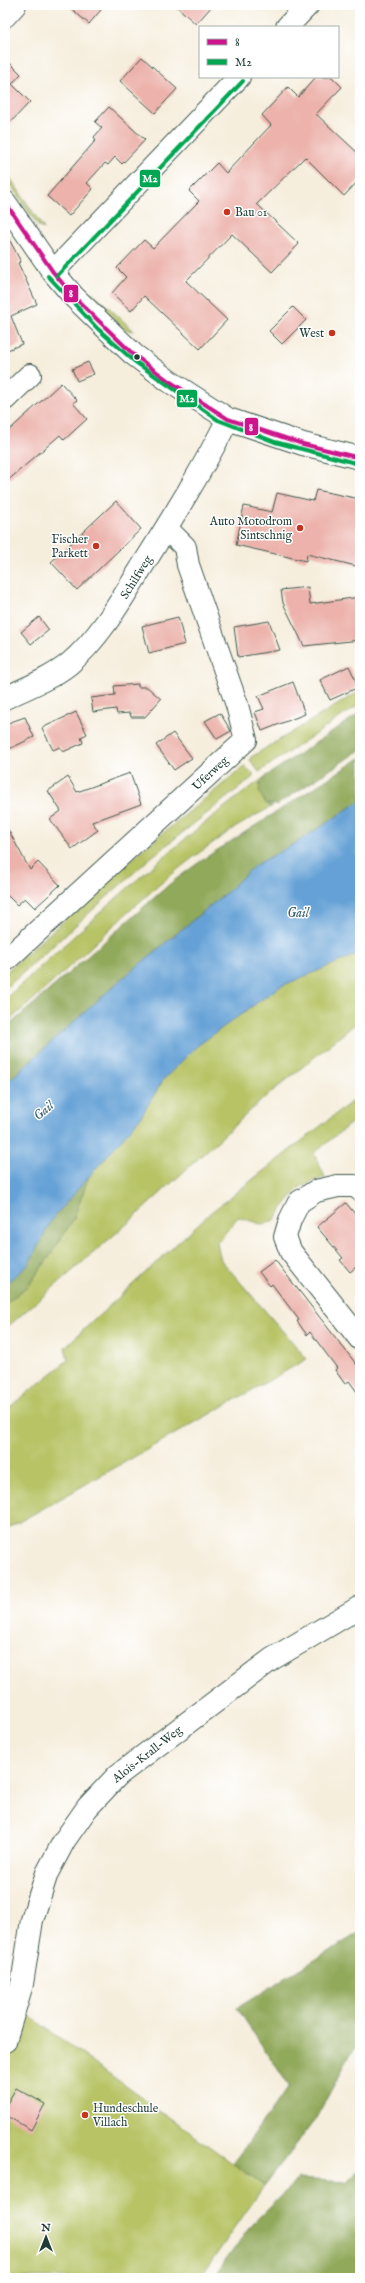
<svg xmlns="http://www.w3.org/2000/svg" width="365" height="2283" font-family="'IM FELL English',serif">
<rect width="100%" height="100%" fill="#fff"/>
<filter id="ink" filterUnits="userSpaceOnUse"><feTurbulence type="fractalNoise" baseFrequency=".025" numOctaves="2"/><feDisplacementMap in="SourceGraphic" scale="8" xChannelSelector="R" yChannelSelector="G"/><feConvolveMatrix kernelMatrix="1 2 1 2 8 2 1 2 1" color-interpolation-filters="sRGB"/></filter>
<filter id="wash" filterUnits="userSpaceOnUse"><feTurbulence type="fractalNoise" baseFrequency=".012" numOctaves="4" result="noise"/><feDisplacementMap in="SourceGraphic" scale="16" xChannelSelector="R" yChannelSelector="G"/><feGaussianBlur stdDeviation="0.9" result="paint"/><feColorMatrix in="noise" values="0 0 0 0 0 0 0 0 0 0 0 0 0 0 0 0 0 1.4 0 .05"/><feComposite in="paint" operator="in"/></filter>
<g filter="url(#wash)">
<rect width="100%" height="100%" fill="#f6eedd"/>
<path fill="#b7c365" stroke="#6b804c" d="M5,170l39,59 -5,-2 -34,-50z
M92,292l42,39 -10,-2 -34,-34z
M360,691v13l-101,68 -9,-12 1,-3z
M245,766l8,8v3l-104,82 -144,130v-16l142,-127z
M266,776l-7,9 10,21h4c-103,53 -180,145 -268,218v-25c85,-77 168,-156 261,-223z
M360,953v67l-98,80 -134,123 -123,106v-25l24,-19 20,-28 24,-37 16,-44 51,-58 23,-38 34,-34 82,-59z
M360,1095v21l-46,37 11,24 -25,10 -18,21 -6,11 -12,6 -26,-8 -21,26 4,17 86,99 -302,171v-119l63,-51 -3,-13 145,-134z
M21,2010l243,176 -64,92h-195v-212z"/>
<path fill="#91a95a" stroke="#587347" d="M360,713v37l-83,55 -11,-1c-8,-13 -10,-16 0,-28z
M360,758v43l-59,39 -47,26 -27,26 -110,91 -112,101v-55l167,-147 33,-24z
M89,1176l-16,44 -24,37 -20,28 -24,19v-20l23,-19 24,-46z
M360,1932v105l-45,83 -51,66 -31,-23 56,-77 -52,-78z
M360,2169v109h-147l39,-54 46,-45 48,3z"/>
<path fill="#65a1d6" stroke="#426f85" d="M360,801v152l-81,34 -82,59 -34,34 -23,38 -88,101 -24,46 -23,19v-200l112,-101 110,-91 27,-26 47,-26z"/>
<g id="blocks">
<path fill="#ecb2ab" d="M67,5h38l-16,19z
M175,5h38l-17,19z
M142,57l35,32 -22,24 -35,-32z
M5,58l16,16 -9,10 18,18 -25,26z
M316,77h16l10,10 -26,27 44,41v24l-16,17 -39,-39 -48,47 42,40 -27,28 -40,-38 -46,47 41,39 -27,29 -56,-53 -13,15 -19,-18 14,-16 -9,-9 27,-28 9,8 46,-47 -10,-10 28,-28 9,10 45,-48 -9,-10 26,-28 10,10z
M109,107l36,33 -23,24 -7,-7 -7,8 -3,-2 -18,20 6,6 -24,27 -22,-20 49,-56 -2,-3 8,-9 -7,-6z
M5,231l16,31 -3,1 19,41 -26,12 11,28 -17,7z
M293,307l13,13 -24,24 -13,-13z
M88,362l6,12 -17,7 -5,-12z
M61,383l16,17 -4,3 14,16 -23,21 -4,-5 -55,48v-49z
M316,490l44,9v68l-53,-13 -1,7 -70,-16 8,-39 28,6 5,-19 36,8z
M116,501l25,28 -64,61 -26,-28z
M308,587l2,17 50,-7v43l-56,6 -21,-43 -2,-13z
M39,617l10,13 -18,14 -10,-12z
M178,617l7,27 -36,9 -7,-27z
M269,621l11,29 -42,7 -4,-30z
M349,666l10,21 -29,13 -10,-20z
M293,682l12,32 -43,17 -7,-19 9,-3 -6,-13z
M138,684v3h9l14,12 -16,18h-14l-1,-4 -13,1 -1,-5 -23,3 -2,-14 24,-3 -1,-9z
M76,712l11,22 -6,3 2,6 -20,9 -3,-5 -7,3 -11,-22z
M220,713l11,18 -14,8 -12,-18z
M25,717l9,20 -29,14v-27z
M173,733l19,25 -18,12 -18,-25z
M130,773l11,31 -49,18 6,8 -26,19 -22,-30 11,-8 -13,-20 20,-14 9,15z
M5,824l25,46 8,-8 22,23 -25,23 -10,-10 -8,7 -12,-12z
M346,1203l14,17v44l-10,8 -10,-12 3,-2 -26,-31z
M275,1260l85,109v27l-11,-15 -4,3 -10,-14 2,-2 -27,-36 -3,3 -10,-14 2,-1 -27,-36 -2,2 -11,-14z
M16,2088l29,16 -14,26 -26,-15v-8z"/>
</g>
</g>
<g filter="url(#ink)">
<use href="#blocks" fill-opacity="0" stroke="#3f584d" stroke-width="1"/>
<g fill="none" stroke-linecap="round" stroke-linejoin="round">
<g stroke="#3f584d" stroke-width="24">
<path id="minor" d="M5,16l10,-11
M287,27l21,-22
M5,202l48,70 21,25 59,57 36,27 59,38 75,25 57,14
M53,272l186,-195
M5,399l25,-24
M5,698c21,-10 45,-19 64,-34 31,-26 53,-65 74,-99 30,-48 60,-96 85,-146
M5,961l241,-221 -9,-35 -49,-140 -3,-18 -19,-19
M360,1190l-5,-4h-17l-22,5 -17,11 -9,18 -5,17 6,15 69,87
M5,2041l17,-57 10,-64 15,-47 17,-32 23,-33 31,-33 154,-116 88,-52"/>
</g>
<use href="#minor" stroke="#fff" stroke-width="22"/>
<g stroke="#fff" stroke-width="7">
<path id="bus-1" d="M5,202l48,70 21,25 59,57 36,27 59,38 75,25 57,14"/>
</g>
<g stroke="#fff" stroke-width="7">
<path id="bus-2" d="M48,276l50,53 36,32 84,59 57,22 84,22
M57,276l186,-195"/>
</g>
<use href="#bus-1" stroke="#cc148c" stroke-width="4"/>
<use href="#bus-2" stroke="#00a651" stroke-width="4"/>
</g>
</g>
<g fill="#c8321e" stroke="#fff" stroke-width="1.5">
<circle cx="227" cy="212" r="4"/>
<circle cx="332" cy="333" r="4"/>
<circle cx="300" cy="528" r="4"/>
<circle cx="96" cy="546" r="4"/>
<circle cx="85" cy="2115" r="4"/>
</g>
<circle fill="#1f3d34" stroke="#fff" stroke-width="1.5" cx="137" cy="357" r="3.5"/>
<g text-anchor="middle" stroke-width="3" stroke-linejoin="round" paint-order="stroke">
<g font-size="12" fill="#1f3d34" stroke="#fff" text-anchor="end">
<text x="235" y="216" text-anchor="start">Bau 01</text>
<text x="324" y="337">West</text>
<text x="292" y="525">Auto Motodrom<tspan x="292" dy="14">Sintschnig</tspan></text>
<text x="88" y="543">Fischer<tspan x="88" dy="14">Parkett</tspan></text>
<text x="93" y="2112" text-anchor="start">Hundeschule<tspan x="93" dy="14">Villach</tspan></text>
</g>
<g font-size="12" fill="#1f3d34" stroke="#fff">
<text transform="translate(136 577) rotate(-58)" y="4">Schilfweg</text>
<text transform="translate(210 773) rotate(-43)" y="4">Uferweg</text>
<text transform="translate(147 1754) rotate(-38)" y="4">Alois-Krall-Weg</text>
</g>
<g font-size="13" font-style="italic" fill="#38606d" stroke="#fff">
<text x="298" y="917">Gail</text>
<text transform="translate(43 1110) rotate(-40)" y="5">Gail</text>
</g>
</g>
<g stroke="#fff" stroke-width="1.5">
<rect x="139" y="169" width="22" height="19" rx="4" fill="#00a651"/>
<rect x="63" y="284" width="16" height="19" rx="4" fill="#cc148c"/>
<rect x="176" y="389" width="22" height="19" rx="4" fill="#00a651"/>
<rect x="244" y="417" width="15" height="19" rx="4" fill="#cc148c"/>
</g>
<g font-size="11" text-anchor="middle" font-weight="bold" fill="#fff">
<text x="150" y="182">M2</text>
<text x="71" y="297">8</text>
<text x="187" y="402">M2</text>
<text x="251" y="431">8</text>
</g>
<rect width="365" height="2283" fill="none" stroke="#fff" stroke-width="20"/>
<rect x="199" y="26" width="140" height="52" fill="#ffffff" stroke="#a5b1ae"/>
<rect x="207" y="39" width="20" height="6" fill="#cc148c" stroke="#a5b1ae"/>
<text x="235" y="46" font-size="12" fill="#1f3d34">8</text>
<rect x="207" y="59" width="20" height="6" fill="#00a651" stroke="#a5b1ae"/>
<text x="235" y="66" font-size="12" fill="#1f3d34">M2</text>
<g transform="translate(46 2237)" stroke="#ffffff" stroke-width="3" paint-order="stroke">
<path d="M0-3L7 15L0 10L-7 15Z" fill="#1f3d34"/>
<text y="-6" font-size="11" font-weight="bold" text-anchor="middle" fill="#1f3d34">N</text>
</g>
</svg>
